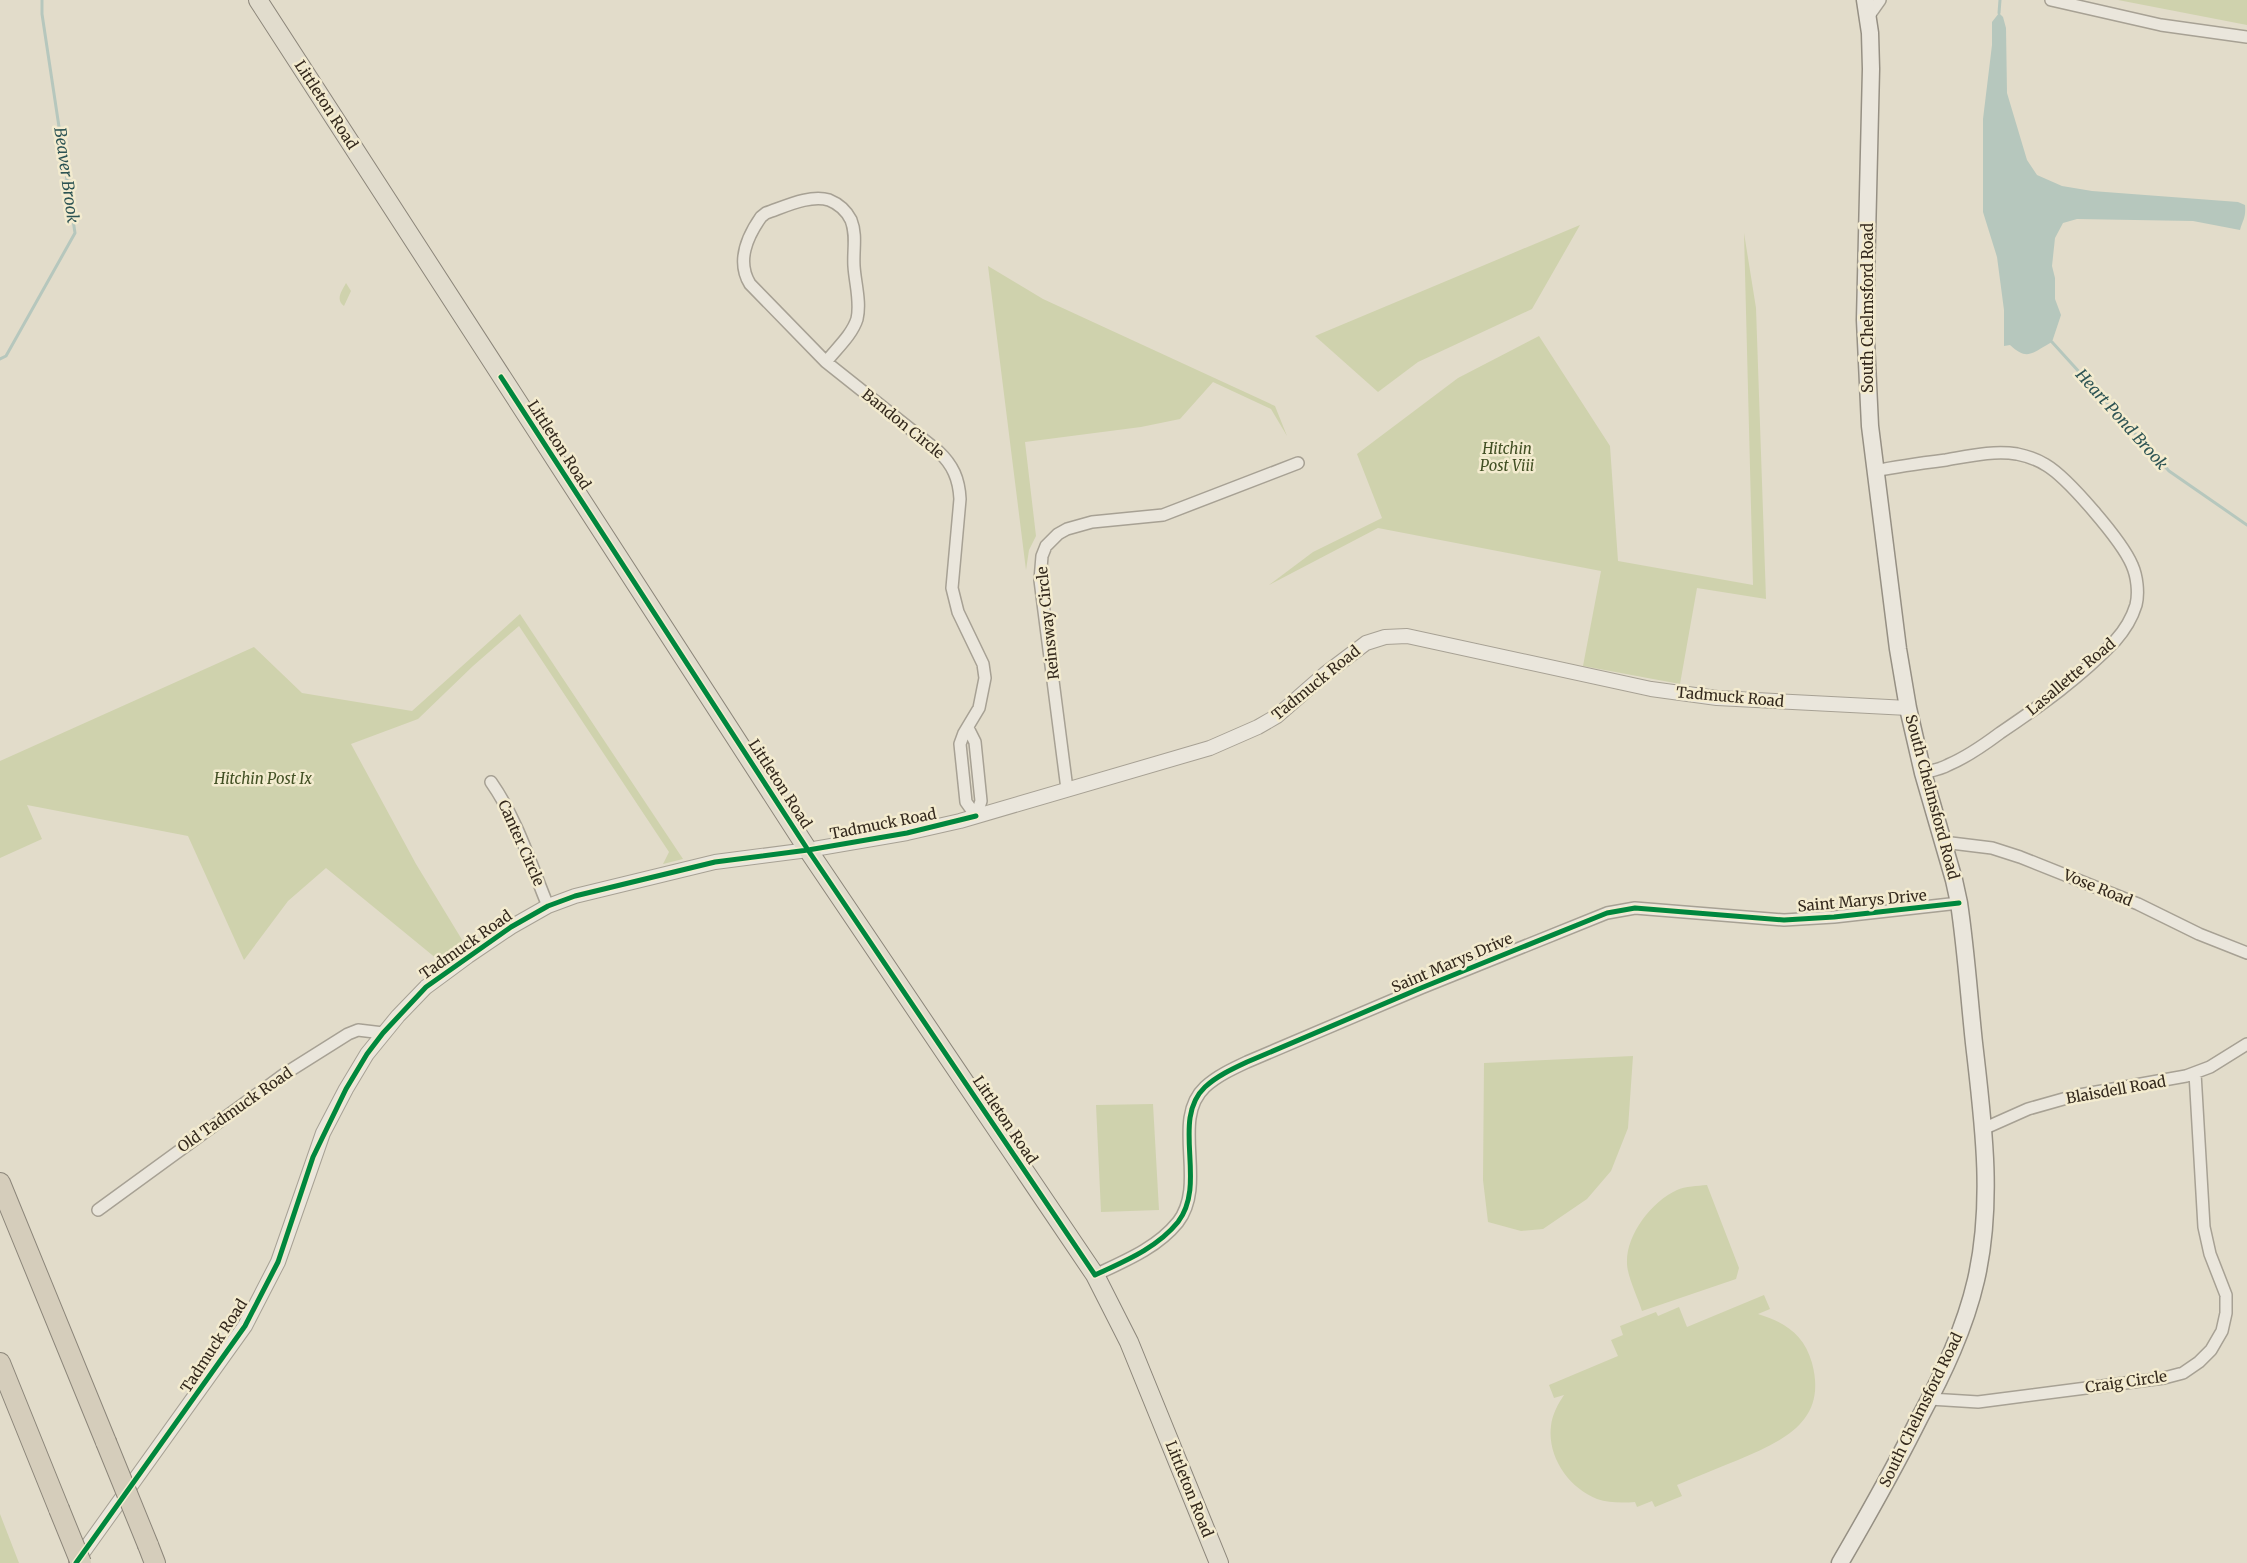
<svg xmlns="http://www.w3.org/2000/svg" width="2247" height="1563" font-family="Merriweather,serif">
<rect width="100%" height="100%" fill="#e2dcca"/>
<path fill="#cfd2ad" d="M2118,0h129v25z
M1580,225l-48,84 -114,53 -40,30 -63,-56z
M1744,233l12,75 10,291 -69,-11 -17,96 -97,-18 18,-95 -223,-43 -109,57 44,-33 69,-34 -25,-64 101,-76 81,-42 71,110 8,115 135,24z
M988,266l55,33 232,107 12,30 -16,-27 -58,-27 -33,37 -39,8 -116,15 11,94 -7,14 -3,20z
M346,283l5,8 -7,15c-9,-7 -2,-15 2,-23z
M520,614l163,245 -20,5 6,-12 -150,-226 -46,40 -55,53 -67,25 65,120 48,79 -27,16 -111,-91 -38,33 -44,59 -56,-124 -161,-31 15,34 -42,19v-97l254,-114 48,46 110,18z
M1633,1056l-5,72 -17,43 -24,28 -44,30 -22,2 -33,-9 -5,-42 1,-117z
M1153,1104l6,106 -58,2 -5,-107z
M1707,1185l32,83 -3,11 -94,32c-4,-13 -15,-35 -15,-48 -1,-28 24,-61 50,-73 8,-4 21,-4 30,-5z
M1764,1295l6,14 -12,5c26,8 46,20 54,49 16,59 -30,78 -74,97 -20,8 -40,16 -61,25l5,11 -27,11 -3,-6 -15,6 -2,-5c-13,1 -26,1 -38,-3 -28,-11 -50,-42 -46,-73 1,-11 7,-22 13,-31l-10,3 -5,-13 69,-29 -7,-16 12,-5 -3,-9 36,-14 2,4 21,-9 8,20z
M0,1514l19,49h-19z"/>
<path fill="#b6c7bd" d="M1999,13l4,4 3,11 1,65 20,67 10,15 25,11 30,5 146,11 7,3c1,13 -2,14 -5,25l-47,-9 -116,-2 -14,4 -8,15 -3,28 3,12v21l6,16 -9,27c-19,10 -24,20 -42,3l-6,1v-36l-7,-53 -14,-45v-93l9,-74v-23z"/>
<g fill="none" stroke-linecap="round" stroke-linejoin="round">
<path stroke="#b6c7bd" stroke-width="3" d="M1999,13l1,-13
M2052,342l117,129 78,54
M0,359l6,-3 69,-123 -33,-219v-14"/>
<g stroke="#a7a194" stroke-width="14">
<path id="minor" d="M2051,0l110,25 86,12
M1868,17l12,-17
M826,362c10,-13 26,-27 31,-43 4,-17 -2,-36 -3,-53 -1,-16 3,-31 -3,-46 -5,-10 -12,-16 -22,-20 -19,-6 -45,7 -63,13l-5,4c-14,20 -25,44 -11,67l76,78 112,89c15,14 21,28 22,48l-8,89 6,24 25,52 2,14 -6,30 -15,25 -4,11 6,58 10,14
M1875,471c24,-5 47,-8 71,-11 23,-4 48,-10 71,-6 10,2 21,6 29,11 22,13 76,76 86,100 5,11 7,28 4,40 -4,13 -12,26 -21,36 -34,36 -75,65 -115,92 -16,12 -33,24 -52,32 -7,4 -17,6 -25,8
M968,728l7,14 6,59 -5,15
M491,782c26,37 40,83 57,124
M1067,789l-27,-209 2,-24 4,-10 12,-12 9,-5 25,-7 71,-7 135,-52
M1943,842l49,6 28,9 118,47 61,30 48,19
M1983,1129l45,-20 46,-13 112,-20 24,-9 37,-23
M98,1210l188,-137 62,-39 10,-4 25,3
M1095,1275c30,-14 62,-27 83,-53 30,-39 -8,-102 27,-135 12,-11 27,-18 42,-25l174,-74 186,-75 28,-5 149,12 50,-3 125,-14
M1930,1399l48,3 186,-24 19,-5 16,-11 12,-12 11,-19 4,-18v-18l-16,-41 -6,-27 -9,-154"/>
</g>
<g stroke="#a7a194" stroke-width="16">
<path id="tertiary" d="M76,1562l169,-236 33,-64 45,-129 23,-44 21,-35 31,-38 28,-29 42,-31 43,-29 37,-21 27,-10 140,-34 93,-12 99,-17 53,-12 250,-73 48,-21 19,-11 48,-42 41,-31 19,-6 22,-1 244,53 66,9 191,10"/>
</g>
<g stroke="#969084" stroke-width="19">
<path id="secondary" d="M1840,1563c28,-48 55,-96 80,-146 23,-43 45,-89 56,-137 18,-78 7,-159 -2,-237 -5,-47 -8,-93 -15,-140l-5,-23 -31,-107 -15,-65 -10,-59 -28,-223 -5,-106 6,-251 -1,-36 -5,-33"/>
</g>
<g stroke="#8c867a" stroke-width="20">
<path id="primary" d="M258,0l550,850 287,425 34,67 90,221"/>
</g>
<g stroke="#8c867a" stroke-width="22">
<path id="motorway" d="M0,1183l106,259
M0,1363l59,146
M148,1545l7,18"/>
</g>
<use href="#minor" stroke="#eae6dc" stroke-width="11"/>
<use href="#tertiary" stroke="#eae6dc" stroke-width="14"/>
<use href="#secondary" stroke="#eae6dc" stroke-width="16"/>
<use href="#primary" stroke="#e1dccd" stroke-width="18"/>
<use href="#motorway" stroke="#d5cdbb" stroke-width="20"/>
<g stroke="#8c867a" stroke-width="22" stroke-linecap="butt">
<path id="motorway-bridge" d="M106,1442l42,103
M59,1509l22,54"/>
</g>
<use href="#motorway-bridge" stroke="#d5cdbb" stroke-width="20"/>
<g stroke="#f3ebcf" stroke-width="8">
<path id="cycleway" d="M501,377l307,473 287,425c30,-14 62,-27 83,-53 30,-39 -8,-102 27,-135 12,-11 27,-18 42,-25l174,-74 186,-75 28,-5 149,12 50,-3 125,-14
M76,1563l169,-237 33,-64 35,-105 33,-68 21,-35 16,-21 43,-46 85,-60 37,-21 27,-10 140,-34 93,-12 99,-17 69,-17"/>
</g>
<use href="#cycleway" stroke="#00873e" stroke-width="5"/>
</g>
<g text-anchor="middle" stroke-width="5" stroke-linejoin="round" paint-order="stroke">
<g font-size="15" fill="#34291d" stroke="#f3ebcf">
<text transform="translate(326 105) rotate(57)" y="5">Littleton Road</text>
<text transform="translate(1868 308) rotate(-90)" y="5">South Chelmsford Road</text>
<text transform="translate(903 424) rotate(39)" y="5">Bandon Circle</text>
<text transform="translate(559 445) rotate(57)" y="5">Littleton Road</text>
<text transform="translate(1048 623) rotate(-96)" y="5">Reinsway Circle</text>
<text transform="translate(2071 677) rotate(-40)" y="5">Lasallette Road</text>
<text transform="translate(1316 683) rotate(-39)" y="5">Tadmuck Road</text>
<text transform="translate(1730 697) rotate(5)" y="5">Tadmuck Road</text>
<text transform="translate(780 784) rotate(57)" y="5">Littleton Road</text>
<text transform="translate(1932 797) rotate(75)" y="5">South Chelmsford Road</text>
<text transform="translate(883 824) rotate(-11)" y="5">Tadmuck Road</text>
<text transform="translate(521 843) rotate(66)" y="5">Canter Circle</text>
<text transform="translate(2098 888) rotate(22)" y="5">Vose Road</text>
<text transform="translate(1862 901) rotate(-5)" y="5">Saint Marys Drive</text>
<text transform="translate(466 945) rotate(-35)" y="5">Tadmuck Road</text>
<text transform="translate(1452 963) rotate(-23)" y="5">Saint Marys Drive</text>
<text transform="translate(2116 1090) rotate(-10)" y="5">Blaisdell Road</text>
<text transform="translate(235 1110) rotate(-35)" y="5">Old Tadmuck Road</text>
<text transform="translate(1005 1120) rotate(56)" y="5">Littleton Road</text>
<text transform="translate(214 1346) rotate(-57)" y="5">Tadmuck Road</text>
<text transform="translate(2126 1382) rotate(-8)" y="5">Craig Circle</text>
<text transform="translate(1921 1410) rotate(-64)" y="5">South Chelmsford Road</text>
<text transform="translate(1189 1489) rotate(68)" y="5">Littleton Road</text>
</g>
<g font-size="15" font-style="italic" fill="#425024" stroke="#f3ebcf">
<text x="1507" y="454">Hitchin<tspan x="1507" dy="17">Post Viii</tspan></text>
<text x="263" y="784">Hitchin Post Ix</text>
</g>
<g font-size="16" font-style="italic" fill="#2c5353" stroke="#f3ebcf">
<text transform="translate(67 175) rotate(82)" y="6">Beaver Brook</text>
<text transform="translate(2122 419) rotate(48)" y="6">Heart Pond Brook</text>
</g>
</g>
</svg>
